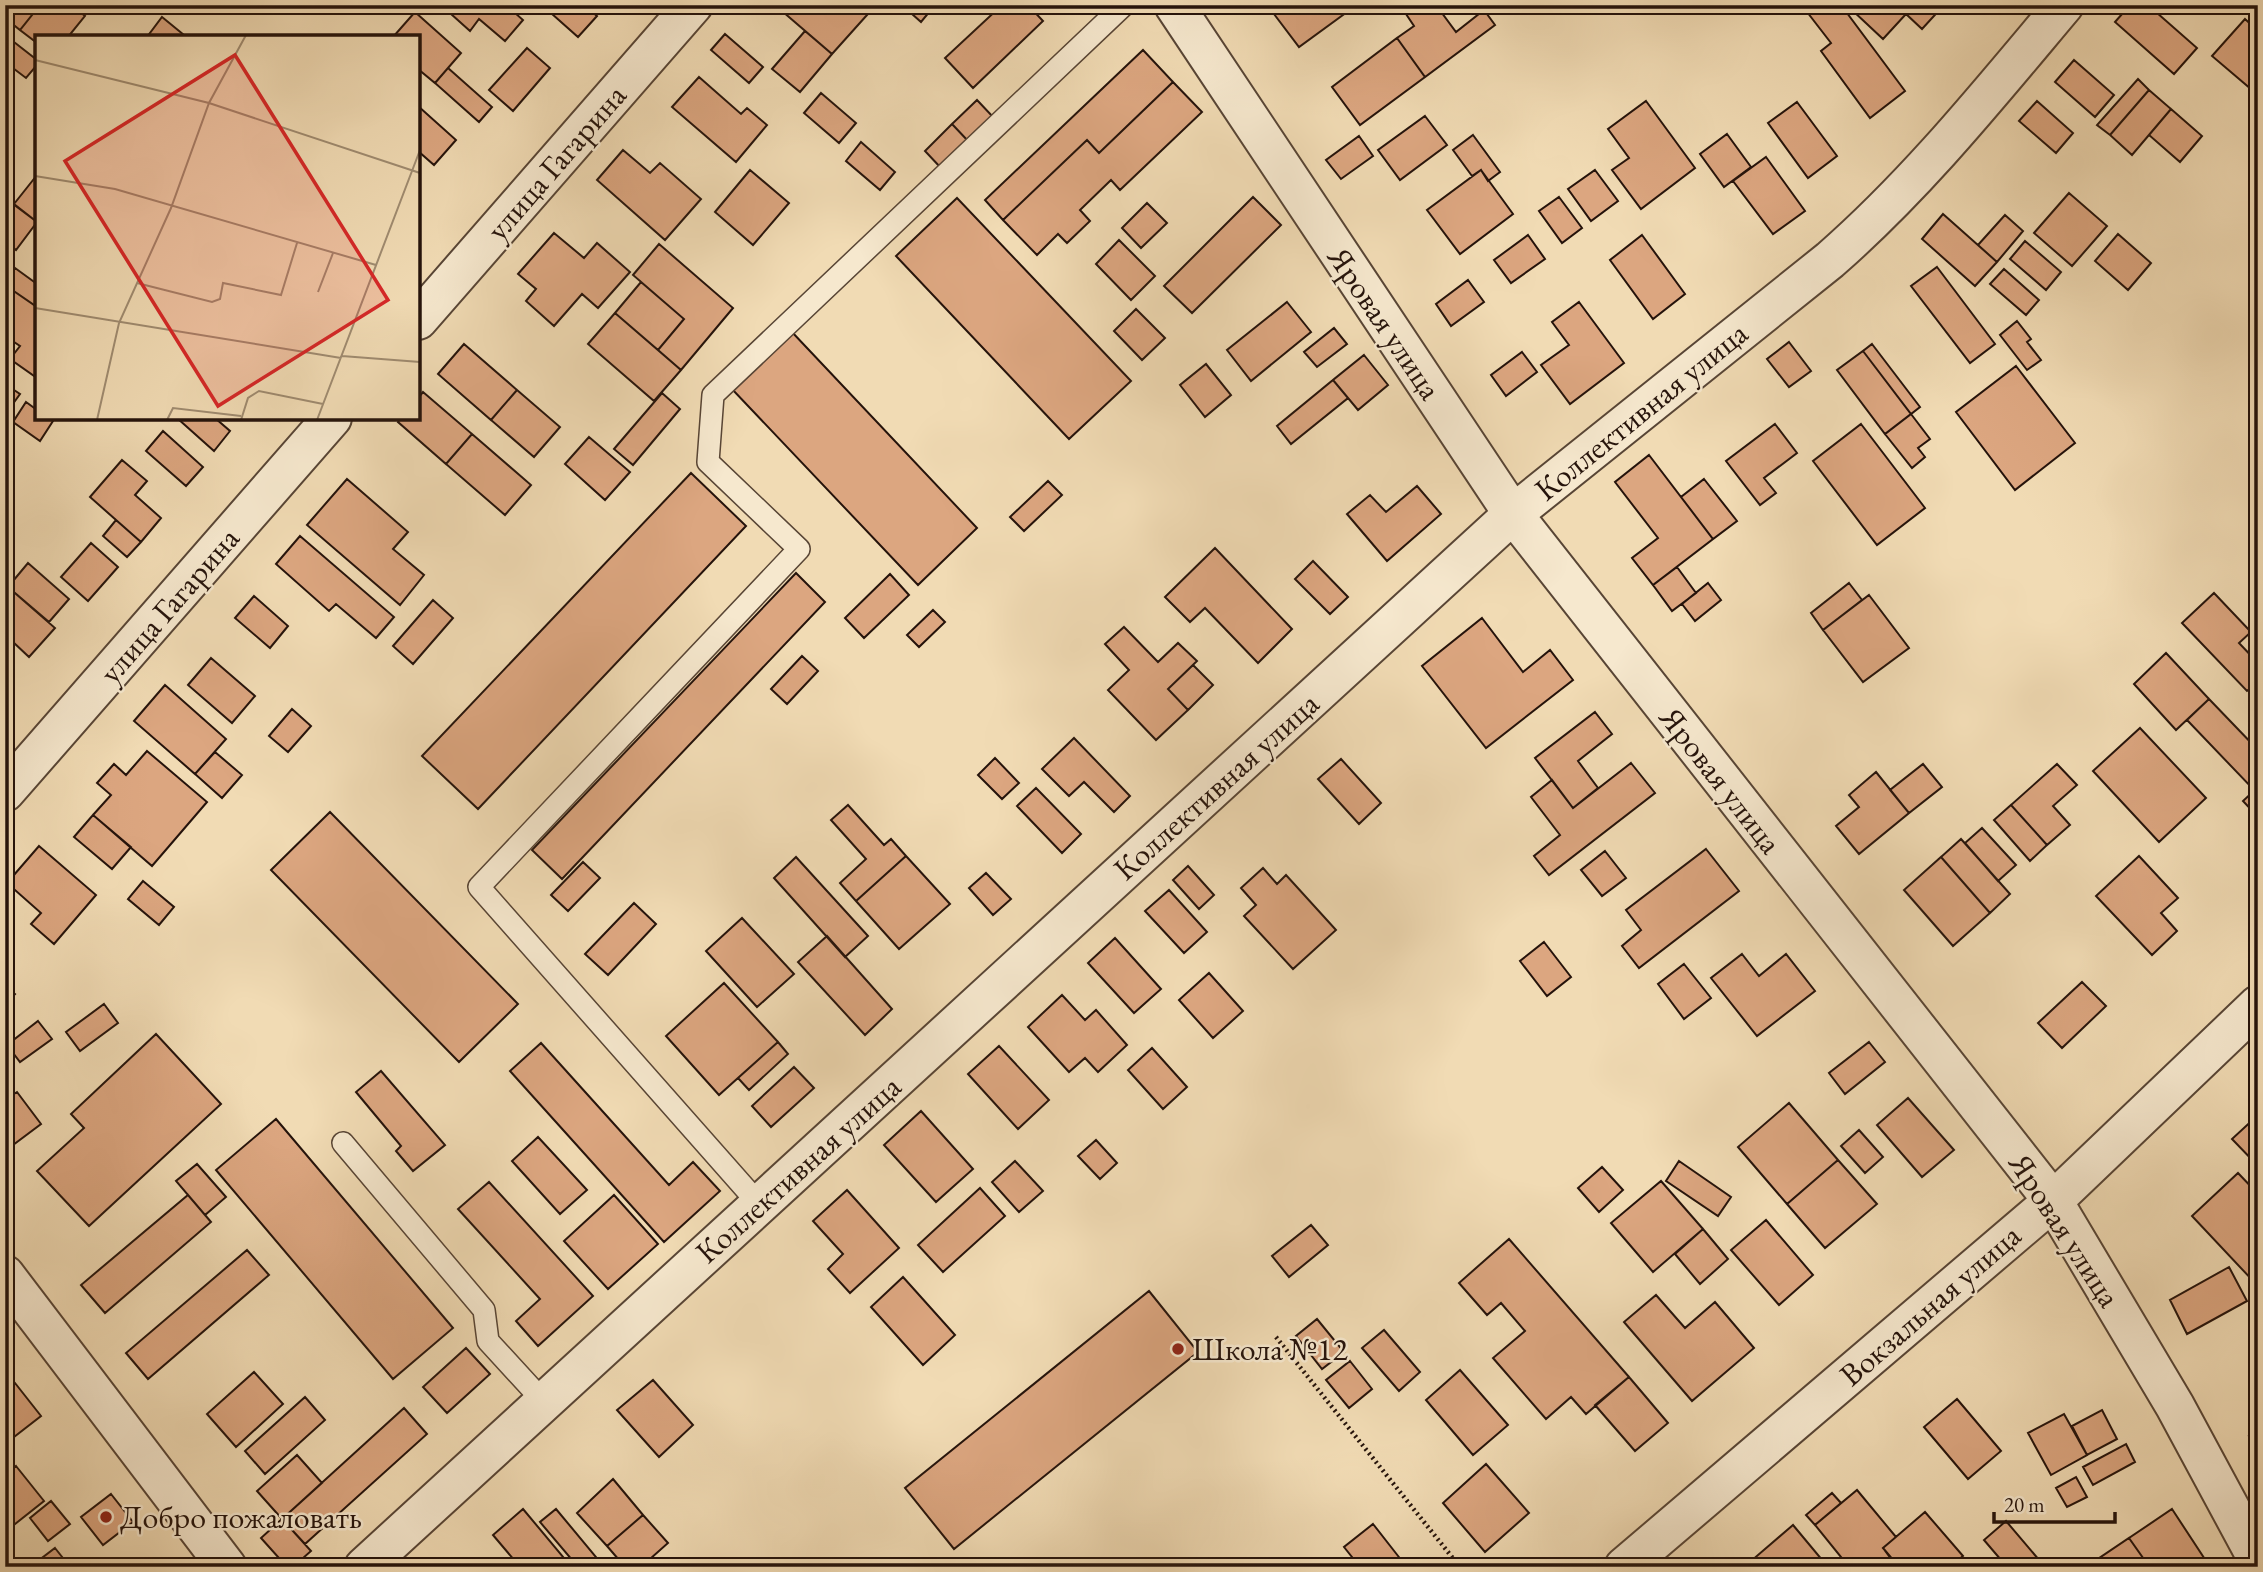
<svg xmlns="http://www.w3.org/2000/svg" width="2263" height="1572" font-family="'EB Garamond',serif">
<rect width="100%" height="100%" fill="#f1dbb4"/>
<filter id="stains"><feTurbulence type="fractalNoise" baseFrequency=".00286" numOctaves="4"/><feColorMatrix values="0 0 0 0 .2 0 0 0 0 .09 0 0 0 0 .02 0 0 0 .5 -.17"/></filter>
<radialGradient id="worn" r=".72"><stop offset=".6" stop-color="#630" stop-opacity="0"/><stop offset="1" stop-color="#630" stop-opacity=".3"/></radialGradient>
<path fill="#dca680" stroke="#25130b" stroke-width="2" d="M5,5h35l-20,25 -15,-12z
M40,5h32l13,11 -17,21h-31v6l-17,-13z
M441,5h65l17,15 -18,21 -26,-22 -9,12z
M584,5l13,11 -19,21 -35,-31z
M775,5h81l11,10 -35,39z
M902,5h33l-14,17z
M1002,5h26l15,16 -70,67 -28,-30z
M1286,5h56l5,7 -48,35 -25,-33z
M1400,5h36l20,27 28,-22 11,15 -70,52 -28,-39 17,-12z
M1808,5h33l64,86 -35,27 -49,-67 10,-8 -27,-35z
M1857,5h87l-22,24 -16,-15 -23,25 -31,-29z
M2130,5h18l49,43 -23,26 -59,-52z
M415,12l46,41 -26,30 -17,-14v-32h-25z
M162,17l22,18 -1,2h-36z
M2245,19l13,12v64l-46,-39z
M805,31l27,23 -32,38 -28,-23z
M725,34l38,33 -14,16 -38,-33z
M5,35l32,25v5l-11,13 -21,-16z
M1397,38l28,39 -65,48 -28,-38z
M527,48l23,20 -37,43 -24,-21z
M1143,50l30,32 -74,71 -12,-13 -84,80 -18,-20z
M2074,60l40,35 -19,22 -40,-35z
M448,68l44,39 -13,15 -44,-39z
M699,77l42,37 6,-6 20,17 -31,37 -64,-55z
M2138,79l11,11 -39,45 -13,-10z
M1173,82l29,30 -82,78 -9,-10 -31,30 10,11 -23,22 -9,-9 -21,21 -34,-35 84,-80 12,13z
M2149,90l22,19 -39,46 -22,-20z
M821,93l35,30 -17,20 -35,-30z
M977,100l17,18 -25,24 -17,-18z
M1646,101l49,67 -54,41 -29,-39 17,-12 -21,-29z
M2037,101l36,32 -17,20 -37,-32z
M1797,102l40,54 -29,22 -40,-55z
M418,106l38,34 -22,25 -16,-14z
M2171,109l31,27 -22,26 -31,-27z
M1425,116l22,29 -47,35 -22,-30z
M952,124l17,18 -28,26 -16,-17z
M1727,134l24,33 -27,20 -24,-33z
M1473,135l27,37 -12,9 -7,-11 -9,6 -19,-26z
M1359,136l14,20 -32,23 -15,-19z
M861,142l34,30 -15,18 -34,-29z
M623,150l27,23 10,-10 41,36 -36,41 -68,-60z
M1766,157l39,54 -32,23 -40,-53z
M750,170l39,33 -36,42 -38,-33z
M1481,170l32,44 -53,40 -33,-44z
M1595,170l23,31 -27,20 -23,-32z
M37,175v47l-23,-18z
M2069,193l38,33 -35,40 -38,-33z
M1253,197l28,28 -89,88 -28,-27z
M1559,197l23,31 -20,15 -23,-32z
M5,198l32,24 -21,28 -11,-9z
M957,198l174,183 -62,58 -173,-183z
M1147,203l20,20 -26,25 -19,-20z
M1943,214l54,48 -22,24 -53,-47z
M2005,215l18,16 -26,31 -19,-17z
M554,233l30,25 13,-15 33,29 -32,36 -16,-14 -28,32 -28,-25 10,-12 -18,-15z
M2118,234l33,29 -23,27 -33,-29z
M1528,235l17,24 -34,24 -17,-23z
M1642,235l43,59 -32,25 -43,-59z
M1119,240l36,36 -24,24 -35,-36z
M2025,241l36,31 -15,18 -36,-31z
M659,244l74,64 -52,62 -23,-20 26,-31 -51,-44z
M1937,267l58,77 -25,19 -59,-77z
M15,268l22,16v23l-32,-22z
M2004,269l35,31 -13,15 -36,-31z
M1468,280l16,22 -33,24 -15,-22z
M641,282l43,37 -26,31 -43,-37z
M5,285l32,22v71l-27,-19 10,-13 -15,-10z
M1287,302l24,30 -60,49 -24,-31z
M1579,302l45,61 -54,41 -29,-39 28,-20 -17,-23z
M1136,309l29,29 -23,22 -28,-29z
M615,313l66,57 -27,31 -66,-57z
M2017,321l14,18 -4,3 14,18 -14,10 -27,-35z
M1334,328l13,16 -30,23 -13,-15z
M791,331l186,197 -59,57 -187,-197z
M1789,342l22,29 -22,16 -22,-28z
M464,344l53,46 -26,30 -53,-46z
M1872,344l48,63 -9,7 -48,-63z
M1863,351l48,63 -26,20 -48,-64z
M1522,352l15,20 -31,24 -15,-21z
M1364,355l24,30 -30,25 -25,-30z
M1206,364l25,31 -26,22 -25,-32z
M2016,366l59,77 -60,47 -59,-78z
M1333,380l15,18 -57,46 -14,-18z
M5,384l15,10 -15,21z
M517,390l43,37 -26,30 -43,-37z
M423,392l49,42 -26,30 -48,-42 3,-4h17v-20z
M662,393l18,16 -47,56 -19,-16z
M26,402l11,8v8h12l4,3 -13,20 -27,-19z
M1911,414l19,25 -12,9 7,9 -13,11 -27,-34z
M177,418h38l15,13 -16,20z
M1775,424l22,29 -33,25 12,15 -16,12 -34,-44z
M1861,424l64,84 -48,37 -64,-84z
M163,431l40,36 -17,19 -40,-35z
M472,434l59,51 -26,30 -59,-51z
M589,437l41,35 -25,28 -40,-36z
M1649,455l64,84 -60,46 -21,-27 26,-20 -43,-56z
M122,460l25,21 -12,14 26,23 -20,24 -51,-45z
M691,473l55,53 -268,283 -56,-53z
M347,479l61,53 -15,17 31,26 -24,30 -93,-80z
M1704,479l33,42 -24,18 -32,-42z
M1048,481l14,14 -38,36 -14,-14z
M1417,486l24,28 -54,47 -40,-47 23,-19 16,17z
M116,520l25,22 -14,15 -24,-21z
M300,536l94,81 -18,21 -40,-34 -7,7 -53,-47z
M91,543l27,24 -30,34 -27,-24z
M1215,548l77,81 -34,34 -53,-55 -15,14 -25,-25z
M1313,561l35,36 -18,17 -35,-35z
M28,563l41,36 -20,23 -41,-35z
M1677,567l19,26 -24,18 -19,-26z
M796,573l29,29 -263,277 -30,-29z
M890,574l19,21 -45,43 -19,-20z
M1708,583l13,17 -26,21 -13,-17z
M1849,583l13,17 -39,30 -12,-17z
M8,587l47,41 -26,29 -16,-15 -8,9v-62z
M2214,593l37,39 -12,11 19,20v19l-11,9 -65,-68z
M1869,595l40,53 -46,34 -40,-52z
M254,596l34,30 -18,22 -35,-30z
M433,600l20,18 -40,46 -20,-18z
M933,610l12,12 -26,25 -12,-12z
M1482,618l41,54 27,-22 23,30 -87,68 -64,-82z
M1124,627l34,35 20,-19 19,18 -29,28 20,21 -32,30 -48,-50 21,-20 -24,-26z
M2166,653l43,46 -33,31 -42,-46z
M802,656l16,15 -31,33 -16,-15z
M211,658l44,38 -23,27 -44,-38z
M1193,665l20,20 -25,25 -20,-21z
M165,685l61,54 -31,35 -61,-53z
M2209,699l49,51v37l-4,3 -67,-70z
M292,709l19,17 -23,26 -19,-16z
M1595,712l17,22 -34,27 20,27 -25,20 -38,-50z
M2140,728l66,70 -47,44 -66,-71z
M1074,738l56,58 -16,16 -30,-30 -15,14 -27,-27z
M147,751l60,51 -55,64 -59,-51 18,-20 -14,-12 17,-19 12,11z
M215,752l27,23 -20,23 -27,-24z
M995,758l24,25 -17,16 -24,-24z
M1341,759l40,44 -22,21 -41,-45z
M1631,763l24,30 -106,82 -15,-19 26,-21 -29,-38 21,-17 21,28z
M1923,764l19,23 -33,26 -19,-23z
M2057,764l20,21 -24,21 17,19 -23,20 -36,-40z
M1876,772l33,41 -50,41 -23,-28 23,-19 -10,-12z
M2258,787v30l-15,-16z
M1036,788l45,46 -19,19 -45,-47z
M848,805l36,40 7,-6 15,17 -50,45 -16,-18 26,-24 -35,-39z
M2011,805l36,40 -17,16 -36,-41z
M330,812l188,192 -59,58 -188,-192z
M93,815l38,32 -19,22 -38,-32z
M1982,828l34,37 -18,16 -33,-38z
M1961,839l49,55 -20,19 -49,-56z
M39,846l57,49 -42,49 -23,-20 10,-11 -34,-30z
M1706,849l33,42 -100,77 -17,-22 19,-16 -15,-20z
M1605,851l21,27 -24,18 -21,-26z
M906,856l44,48 -51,45 -43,-48z
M2139,856l39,42 -17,15 16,18 -25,24 -56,-59z
M796,857l72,79 -23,21 -71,-79z
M1941,857l49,56 -37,33 -49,-56z
M583,862l17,16 -32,33 -17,-16z
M1188,866l26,29 -15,14 -26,-29z
M1263,868l14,16 9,-9 50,55 -43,39 -49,-53 12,-11 -15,-17z
M986,873l25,26 -18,16 -24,-27z
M143,881l31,26 -15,18 -31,-26z
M1169,890l38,42 -23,21 -39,-42z
M634,903l22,21 -48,51 -23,-21z
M742,918l52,56 -37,33 -51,-56z
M827,936l65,73 -27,26 -67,-73z
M1115,938l46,51 -27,24 -46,-50z
M1544,942l27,35 -24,19 -27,-35z
M1742,954l17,22 27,-22 29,37 -58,45 -46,-58z
M1684,964l27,34 -27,21 -26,-35z
M1209,973l34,38 -30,27 -34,-38z
M2082,982l24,24 -44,42 -24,-25z
M724,983l54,59 -59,53 -53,-59z
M5,986l10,8 -10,11z
M1062,995l23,25 11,-10 31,35 -29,27 -13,-14 -16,14 -41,-45z
M104,1004l14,19 -38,28 -14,-19z
M38,1021l14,18 -32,23 -13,-17z
M156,1034l65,70 -132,122 -52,-55 47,-43 -13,-14z
M778,1042l10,12 -39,36 -11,-12z
M1869,1042l16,20 -40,32 -16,-21z
M541,1043l128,142 24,-23 27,29 -56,51 -154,-171z
M999,1046l50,54 -31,29 -50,-55z
M1152,1048l35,39 -24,22 -35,-39z
M794,1067l20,21 -43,39 -19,-21z
M381,1071l64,74 -32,26 -17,-20 5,-5 -45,-54z
M17,1092l24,32 -36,27v-51z
M1908,1098l46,52 -32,27 -45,-52z
M1789,1103l49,57 -51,44 -49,-57z
M921,1111l52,58 -37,33 -52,-57z
M2258,1115v51l-26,-27z
M276,1119l177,209 -60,51 -177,-209z
M1859,1130l24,27 -18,16 -24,-27z
M538,1137l49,53 -27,24 -48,-53z
M1096,1140l21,23 -17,16 -22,-23z
M1838,1160l39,44 -52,44 -38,-44z
M1015,1161l28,30 -24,21 -27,-30z
M1679,1161l52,36 -13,19 -52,-35z
M197,1164l29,33 -21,18 -29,-34z
M1602,1167l21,23 -24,22 -21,-24z
M2238,1173l20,21v87l-3,2 -63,-67z
M1661,1181l42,48 -50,43 -42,-49z
M489,1182l104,114 -55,50 -22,-25 24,-22 -82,-90z
M980,1188l25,28 -62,56 -25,-27z
M847,1190l52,58 -49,45 -22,-24 15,-15 -30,-33z
M188,1195l23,27 -106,91 -24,-28z
M614,1195l44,49 -50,45 -44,-48z
M1766,1220l47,55 -34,30 -48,-55z
M1311,1225l17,20 -39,32 -17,-21z
M1703,1229l25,30 -28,25 -25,-30z
M1509,1239l120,138 -43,37 -15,-17 -25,22 -53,-61 32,-27 -24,-28 -14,12 -28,-32z
M247,1250l22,25 -121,104 -22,-26z
M2229,1267l18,34 -60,33 -17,-34z
M903,1277l52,58 -32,30 -52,-58z
M1149,1291l49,61 -244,197 -49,-61z
M1656,1295l29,33 30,-26 39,46 -62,53 -68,-79z
M1317,1319l27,33 -22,17 -26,-33z
M1384,1330l36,42 -21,19 -37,-43z
M466,1348l24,26 -43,39 -24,-26z
M1350,1361l22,28 -23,19 -23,-28z
M1460,1370l48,55 -35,30 -47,-55z
M254,1372l29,32 -47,43 -29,-33z
M1629,1377l39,46 -33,28 -40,-46z
M653,1380l40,45 -34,32 -42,-47z
M15,1383l26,33 -36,28v-54z
M305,1397l20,23 -60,54 -20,-23z
M1957,1399l44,52 -33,28 -44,-52z
M404,1408l23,26 -122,110 -23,-25z
M2102,1410l15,29 -30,16 -15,-29z
M2064,1414l23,41 -36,20 -23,-42z
M2258,1429v17l-9,-10z
M2126,1444l9,18 -42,23 -10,-18z
M297,1455l25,28 -40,36 -25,-28z
M1486,1464l43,49 -44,39 -42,-49z
M16,1466l28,35 -39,31v-57z
M2076,1477l11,20 -20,10 -11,-19z
M613,1479l30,36 -36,31 -30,-33z
M1857,1490l39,47 -13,11 14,19h-48l-34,-42z
M1832,1493l9,10 -26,22 -9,-10z
M111,1494l22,28 -30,23 -22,-28z
M51,1501l19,23 -22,17 -18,-23z
M523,1509l41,49 -11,9h-33l-27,-32z
M556,1509l40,48 -12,10h-6l-38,-45z
M2172,1509l38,58h-65l3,-2 -19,-27z
M1925,1512l38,44 -13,11h-51l-16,-19z
M643,1515l25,28 -27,24h-16l-18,-21z
M282,1519l29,32 -18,16h-6l-26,-29z
M2006,1521l39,46h-38l-23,-27z
M1373,1524l29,37 -7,6h-35l-16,-20z
M1793,1525l35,42h-72l-5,-6z
M2129,1538l19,27 -62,2z
M55,1548l15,19h-40z"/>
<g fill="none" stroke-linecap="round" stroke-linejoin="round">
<g stroke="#584535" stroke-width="24">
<path id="service" d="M343,1143l141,167 4,31 56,61
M759,1204l-280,-317 320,-338 -91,-87 5,-67 411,-390"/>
</g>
<g stroke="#584535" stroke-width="42">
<path id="minor" d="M1174,5l339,509 540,687 122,205 83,154
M418,320l275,-315
M5,792l327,-374
M364,1567l1149,-1053 317,-254c87,-76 160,-167 234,-255
M1624,1567l429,-366 205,-196"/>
</g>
<g stroke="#584535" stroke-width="42">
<path id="tertiary" d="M5,1275l222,292"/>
</g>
<path stroke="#25130b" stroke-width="4.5" stroke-dasharray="2 3.5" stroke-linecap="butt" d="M1276,1337l184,230"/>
<use href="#service" stroke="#f6e8ce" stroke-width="21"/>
<use href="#minor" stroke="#f6e8ce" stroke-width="38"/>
<use href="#tertiary" stroke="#f6e8ce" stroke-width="38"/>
</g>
<g fill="#8f2418" stroke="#f6e8ce" stroke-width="2.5">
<circle cx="1178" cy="1349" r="7"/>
<circle cx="106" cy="1517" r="7"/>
</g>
<g text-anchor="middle" stroke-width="5" stroke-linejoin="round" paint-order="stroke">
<g font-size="32" fill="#25130b" stroke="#f6e8ce">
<text transform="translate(556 162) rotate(-49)" y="11">улица Гагарина</text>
<text transform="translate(1385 323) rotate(56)" y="11">Яровая улица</text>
<text transform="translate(1641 411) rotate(-39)" y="11">Коллективная улица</text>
<text transform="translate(169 605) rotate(-49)" y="11">улица Гагарина</text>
<text transform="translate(1721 780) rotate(52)" y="11">Яровая улица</text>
<text transform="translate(1216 786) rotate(-42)" y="11">Коллективная улица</text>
<text transform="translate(798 1169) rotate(-42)" y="11">Коллективная улица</text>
<text transform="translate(2065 1230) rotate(57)" y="11">Яровая улица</text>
<text transform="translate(1930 1305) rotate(-41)" y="11">Вокзальная улица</text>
</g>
<g font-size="32" fill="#25130b" stroke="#f6e8ce" text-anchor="start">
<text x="1192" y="1360">Школа №12</text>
<text x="120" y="1528">Добро пожаловать</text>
</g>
</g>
<g transform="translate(35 35)">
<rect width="385" height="385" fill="#f1dbb4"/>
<path fill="none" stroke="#9f8b70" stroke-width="2" d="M0,25l174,43 211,70M0,141l80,13 261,76M102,248l75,19 8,-3 3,-16 58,12 16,-52M283,257l15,-39M0,273l306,50M307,321l78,6M62,385l22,-97 52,-115 38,-105 37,-68M132,385l6,-12 68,8M206,385l7,-22 11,-7 64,13M282,385l103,-270"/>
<path fill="#d62828" fill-opacity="0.15" stroke="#d62828" stroke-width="3.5" d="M200,20l153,245 -170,106 -153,-245z"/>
<rect width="385" height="385" fill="none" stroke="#25130b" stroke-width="3.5"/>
</g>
<rect width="2263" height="1572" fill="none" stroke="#f1dbb4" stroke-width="28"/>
<rect x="7" y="7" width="2249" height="1558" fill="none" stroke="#25130b" stroke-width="3.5"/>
<rect x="14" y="14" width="2235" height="1544" fill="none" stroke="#25130b" stroke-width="2"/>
<path d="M1994 1512v10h121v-10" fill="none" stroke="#25130b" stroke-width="3.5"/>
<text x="2004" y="1512" font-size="21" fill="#25130b" stroke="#f6e8ce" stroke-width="5" paint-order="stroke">20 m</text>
<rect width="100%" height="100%" filter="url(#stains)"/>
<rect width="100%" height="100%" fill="url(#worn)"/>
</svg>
